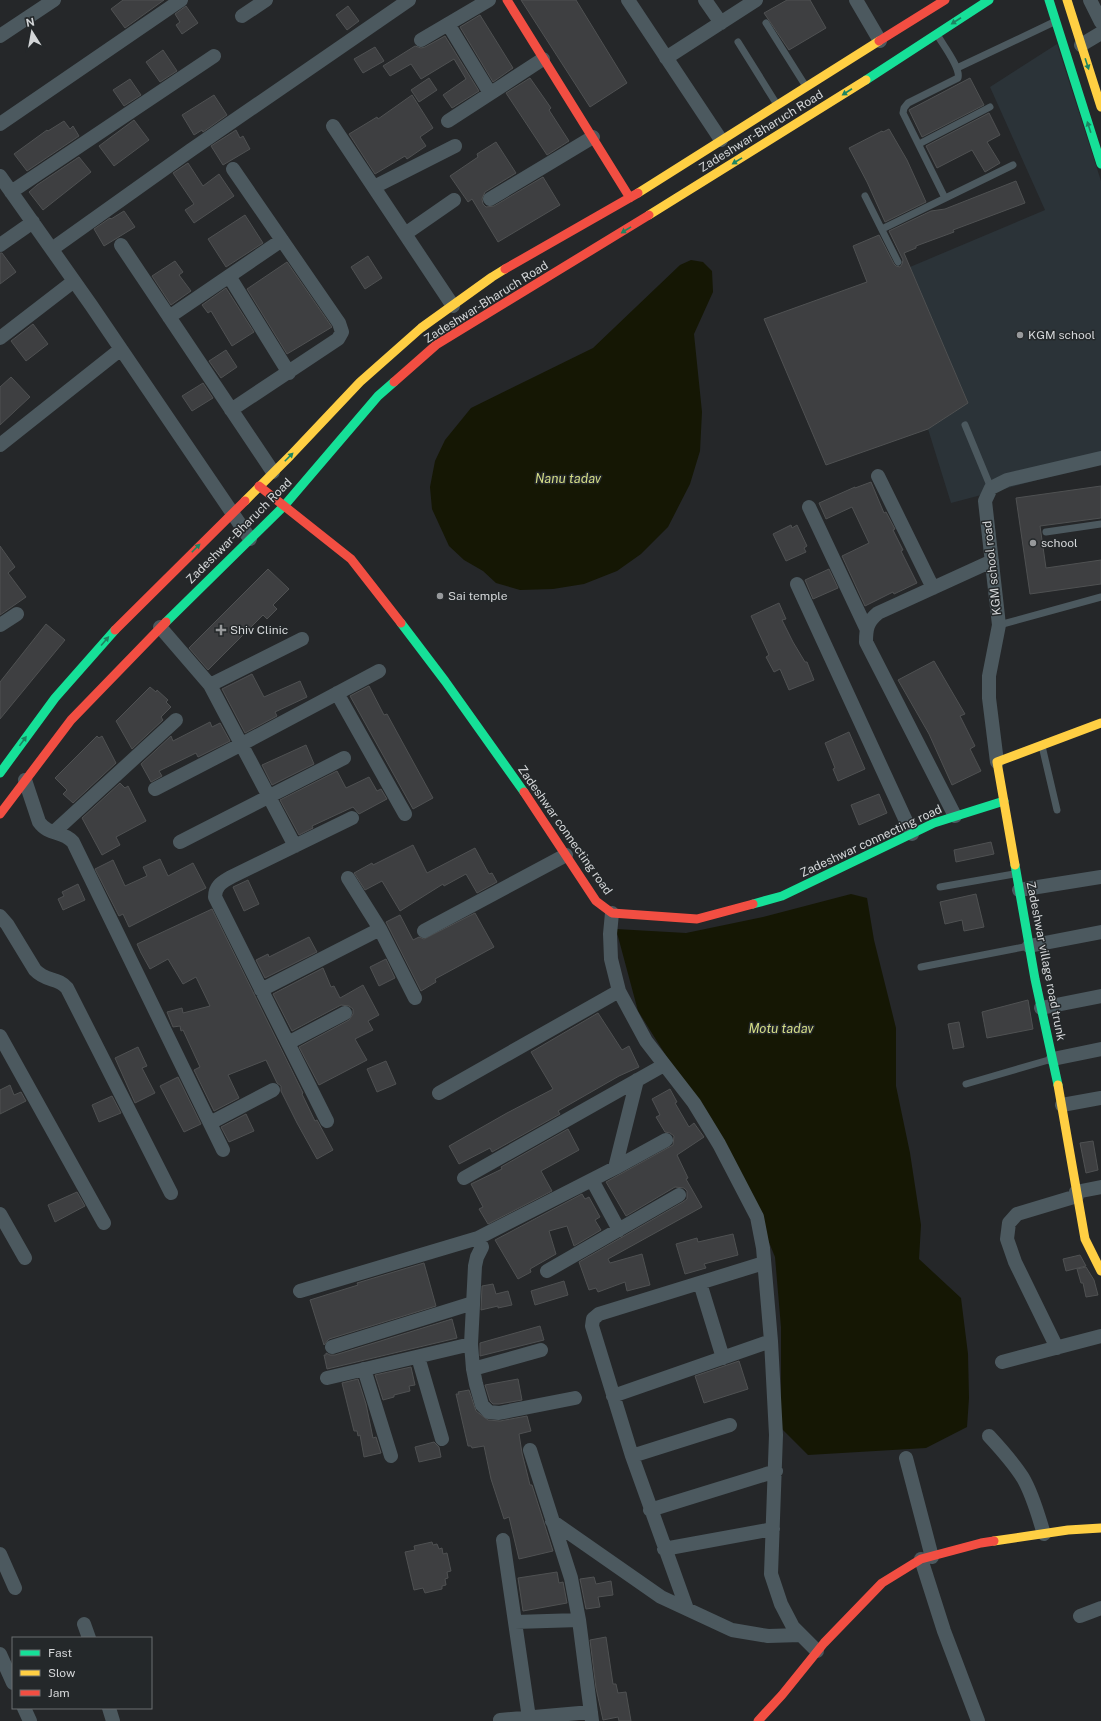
<svg xmlns="http://www.w3.org/2000/svg" width="1101" height="1721" font-family="'Public Sans',sans-serif">
<rect width="100%" height="100%" fill="#252729"/>
<path fill="#2b3338" d="M1057,44l44,137v282l-150,40 -23,-74 40,-26 -58,-136 135,-57 -55,-123z"/>
<path fill="#151704" d="M691,260l12,2 9,9 1,21 -19,42 8,78 -2,39 -10,33 -22,43 -27,27 -24,17 -33,13 -31,5 -33,1 -24,-7 -13,-12 -19,-11 -15,-14 -17,-37 -2,-22 5,-26 10,-21 26,-32 122,-60 87,-83z
M851,894l16,4 7,42 22,88v58l14,67 11,72 -2,34 42,39 7,56 1,44 -2,29 -41,21 -118,7 -27,-27v-101l-6,-70 -32,-79 -105,-167 -22,-82 70,4 77,-16z"/>
<path fill="#3e3f41" stroke="#4f5152" d="M123,0h41l-39,28 -14,-19z
M521,0h55l51,83 -37,24z
M787,0h23l16,28 -37,22 -25,-37z
M186,6l12,17 -16,11 -6,-9 4,-3 -5,-8z
M348,6l11,15 -12,9 -11,-15z
M480,15l33,53 -20,14 -33,-55z
M445,36l34,55 -27,17 -9,-13 23,-16 -12,-20 -33,20 -10,-15 -21,12 -7,-10 32,-20 6,2 4,-1z
M375,47l9,14 -21,12 -9,-14z
M163,50l14,21 -17,11 -14,-20z
M429,78l8,12 -18,12 -8,-12z
M530,78l21,30 -2,2 20,31 -22,14 -41,-62z
M970,78l14,27 -62,32 -13,-27z
M130,79l11,16 -17,11 -11,-16z
M214,95l13,20 -24,17 -1,-2 -8,5 -12,-20z
M412,95l21,33 -13,9 6,9 -19,13 -2,-3 -30,18 -26,-40 28,-17 1,2z
M989,113l11,22 -13,7 13,21 -15,9 -13,-22 -35,18 -11,-22z
M134,120l15,20 -35,26 -15,-20z
M64,121l6,8 3,-3 6,10 -52,35 -13,-17 33,-24 1,1z
M889,129l18,31 19,42 -41,20 -18,-40 -18,-34 33,-17 1,1z
M236,130l4,8 3,-2 7,13 -27,16 -12,-19z
M496,142l20,31 -31,19 -3,7 1,5 3,3 8,-1 49,-29 17,28 -62,37 -26,-43 -4,3 -18,-26 28,-19 -1,-3z
M79,157l12,15 -48,38 -14,-18 8,-7z
M188,163l15,23 16,-12 15,22 -40,27 -9,-13 9,-6 -21,-31z
M1016,181l9,22 -72,27 1,2 -38,14v2l-12,5 64,150 -40,26 -102,36 -62,-146 103,-37 -14,-36 26,-11 15,29 2,2 4,1 2,-3 1,-4 -14,-29 42,-20 14,-2z
M124,211l11,16 -31,19 -10,-17 16,-11 1,1z
M245,215l18,28 -37,24 -18,-28z
M0,253h2l14,19 -16,12z
M368,256l14,22 -17,11 -14,-22z
M175,261l8,11 -4,3 12,16 -20,14 -19,-29z
M287,262l45,65 -45,27 -40,-65z
M226,288l28,44 -22,14 -21,-35 -3,2 -6,-8z
M33,324l15,20 -22,17 -15,-20z
M226,350l11,17 -16,11 -12,-17z
M11,377l19,20 -30,28v-38z
M203,383l10,15 -21,13 -10,-15z
M871,482l13,31 2,-1 9,17 -2,1 10,20 -2,1 16,32 -23,11 -1,-2 -28,14 -23,-50 27,-13 -17,-36 -26,12 -7,-16 36,-16v1z
M1101,486v32l-61,8 6,42 55,-8v24l-71,10 -14,-96z
M791,525l1,3 5,-3 10,21 -3,2 2,4 -20,9 -13,-27z
M0,546l15,21 -7,6 18,24 -26,18z
M268,569l21,20 -16,16 4,4 -10,10 -4,-4 -55,55 -19,-22z
M829,569l9,19 -25,11 -8,-19z
M779,603l7,16 -4,1 11,22 12,20h2l7,18 -25,10 -9,-21 -6,3 -8,-15 3,-2 -18,-39z
M46,624l19,16 -65,79v-37z
M934,661l31,53 -5,2 15,30 -5,3 11,22 -29,14 -23,-51 -31,-54z
M252,674l12,23 36,-16 7,16 -32,15 2,4 -32,17 -23,-44z
M369,686l15,29 3,-1 46,84 -20,11 -63,-113z
M150,687l6,5 1,-2 11,10 -2,2 5,5 -10,10 2,3 -31,29 -16,-28z
M210,722l2,5 8,-4 10,18 -32,16 -2,-4 -37,18 3,5 -11,6 -10,-18 30,-28 2,5z
M849,732l16,37 -27,12 -5,-12 2,-1 -10,-25z
M97,736l2,2 3,-2 14,27 -43,40 -10,-9 4,-4 -12,-12z
M306,745l8,19 -42,21 -10,-20z
M337,771l9,17 23,-11 8,14 4,-2 6,10 -28,15 -6,-7 -41,19 1,2 -14,7 -19,-35z
M120,783l5,5 3,-2 18,35 -30,16 4,8 -18,10 -20,-37z
M879,794l8,19 -28,12 -8,-20z
M991,842l3,12 -38,8 -2,-12z
M413,845l14,28 48,-25 14,26 3,-1 5,9 -20,11 -11,-19 -22,12 -1,-2 -43,27 -18,-30 -17,9 -11,-17 18,-10 1,2z
M160,859l8,17 25,-13 13,25 -77,39 -6,-13 -4,2 -24,-47 18,-9 12,26 22,-10 -4,-9z
M248,880l11,24 -15,7 -11,-24z
M78,884l7,16 -22,10 -5,-11 6,-3 -2,-4z
M976,894l8,33 -20,4 -2,-11 -17,4 -5,-22z
M212,909l91,184 -1,1 13,27 2,-1 16,30 -16,9 -20,-36 -16,-32v-5l-4,-3 -11,-23 -38,15 11,23 -25,13 -20,-41 6,-3 -17,-37 -2,1 -1,-5 -7,1 -6,-15 15,-4 1,5 27,-7 -14,-29 -13,7 -15,-25 -18,10 -9,-16 -4,-9z
M475,913l19,34 -59,32 1,3 -15,9 -35,-69 14,-7 13,25 6,-3 5,2z
M309,937l8,15 -52,26 -9,-18 12,-6 1,3z
M386,959l9,19 -16,8 -9,-19z
M323,968l8,19 3,-1 6,12 23,-13 16,30 -11,6 5,9 -18,9 12,21 -48,25 -20,-38 50,-27 4,-6v-5l-4,-3 -8,-1 -49,26 -19,-37z
M1028,1000l5,29 -46,9 -5,-26z
M598,1013l24,37 7,-4 10,21 -20,9 -61,35 2,3 -68,38 -2,-4 -31,16 -10,-18 58,-33 46,-24 -22,-37z
M959,1022l5,25 -11,2 -5,-25z
M138,1047l9,19 -5,2 13,25 -20,10 -20,-45z
M386,1061l10,23 -19,8 -10,-23z
M178,1077l23,47 -17,8 -24,-46z
M10,1085l4,10 7,-3 5,9 -26,13v-24z
M670,1089l7,13 -2,1 14,24 5,-4 10,14 -27,18 11,23 -2,1 16,28 -94,52 2,4 32,-9 8,31 -23,6 -2,-9 -27,10 -2,-4 -7,2 -10,-28 104,-60 4,-3v-8l-3,-3 -9,-1 -49,29 -20,-34 67,-37 1,-9 -4,-3 -5,-1 -9,-15 4,-2 -8,-16z
M112,1096l9,17 -22,9 -7,-17z
M246,1114l8,17 -25,11 -8,-15z
M568,1129l11,21 -38,21 11,20 -64,33 -9,-15 4,-2 -12,-23 31,-15 -1,-2z
M1093,1141l5,29 -12,3 -6,-30z
M77,1192l8,14 -30,16 -7,-17z
M582,1194l3,5 4,-2 11,20 -5,3 6,10 -27,16 -7,-20 -18,5 7,23 -26,15 1,3 -13,7 -23,-39z
M733,1234l5,21 -34,9 2,4 -21,6 -9,-30 21,-6 1,4z
M1080,1255l6,11 -20,5 -3,-12z
M424,1263l12,43 -107,33 -5,6 -14,-45 48,-15 -1,-2z
M1086,1267l8,13 4,15 -12,2 -3,-14h-2l-4,-14z
M564,1281l4,14 -33,10 -4,-14z
M493,1284l3,10 12,-3 4,14 -14,3v-2l-17,4 1,-24z
M452,1319l5,19 -130,31 -3,-14h2v-2l4,2h5z
M540,1326l4,14 -64,16v-13z
M739,1361l9,28 -44,14 -9,-27z
M411,1367l4,18 -6,1 1,5 -16,4v2l-11,3 -8,-25z
M358,1379l8,25 7,34 3,-1 5,16 -17,4 -4,-22 -2,1 -1,-5h-3l-12,-48z
M518,1379l4,21 -23,4h-6l-3,-3 -5,-16z
M469,1390l7,21 12,9 12,1 27,-5 4,15 -12,3 3,19 8,32h2l21,66 -34,8 -10,-42 -5,2 -13,-40 -7,-33 -12,2 -1,-2h-3l-12,-52h3l-1,-2z
M434,1442l5,5 2,10 -22,5 -4,-15z
M432,1542l1,3 4,-1 2,5 3,-1 1,6 4,-1 4,18 -4,1 1,6 -3,1 1,6 -4,1v3l-17,4 -2,-5 -9,2 -9,-38 10,-2 -1,-4z
M557,1572l2,11 4,-1 4,21 -44,8 -5,-33z
M594,1577l2,7 15,-3 2,14 -15,2 2,10 -14,2 -6,-30z
M606,1637l7,47h3l2,9 8,-1 5,29h-12l-1,-4 -15,3 -7,-32 -6,-48z"/>
<g fill="none" stroke-linecap="round" stroke-linejoin="round">
<path stroke="#4c595f" stroke-width="7" d="M766,23l39,62
M938,36c5,9 23,32 20,42l-50,25 -4,5 -1,5 42,85
M738,42l38,61
M957,68l97,-46
M919,144l71,-37
M865,196l33,66
M882,229l131,-64
M965,425l26,63
M1046,532l55,-8
M999,625l102,-28
M1042,746l15,64
M940,887l74,-13
M921,967l108,-21
M966,1084l86,-25"/>
<path stroke="#4c595f" stroke-width="14" d="M628,0l93,140
M705,0l16,23
M856,0l24,41
M1090,0l11,22
M242,16l24,-16
M448,24l42,69
M0,36l54,-36
M421,40l68,-40
M1081,45l20,-12
M666,58l90,-58
M448,121l95,-62
M0,124l181,-124
M333,126l120,180
M0,176l91,129 159,234
M374,187l81,-41
M11,192l203,-136
M490,199l103,-62
M405,234l49,-34
M0,245l33,-23
M121,245l152,227
M52,249l139,-99 218,-150
M229,276l60,97
M169,317l113,-77
M0,338l74,-57
M231,410l107,-71 4,-7 -3,-9 -106,-154
M0,445l121,-96
M878,476l55,112
M809,507l57,121
M797,584l115,250
M0,625l17,-11
M160,627l50,58
M337,693l68,121
M997,762l-8,-64v-22l10,-51 -14,-124 6,-13 16,-8 94,-22
M25,780l14,42c10,14 23,8 34,20l150,308
M155,789l87,-45 137,-73
M955,816l-89,-174c0,-13 1,-20 12,-29l114,-52
M54,832l122,-112
M180,842l164,-84
M295,846l-85,-161 92,-46
M348,878l32,51 35,69
M1019,890l82,-13
M612,913l-2,21 1,25 8,32 27,50 48,62 25,41 38,73 6,31 8,93 5,94 -5,139 10,30 12,23 24,24
M0,916l7,8 28,46c11,12 23,7 32,18l104,205
M424,931l142,-76
M1029,946l72,-14
M261,990l119,-61
M1041,1008l60,-12
M0,1036l104,187
M288,1043l57,-30
M1053,1059l48,-10
M439,1093l180,-102
M1062,1105l39,-7
M327,1121l-112,-224c0,-12 8,-15 16,-20l121,-59
M210,1123l63,-33
M615,1168l22,-88
M464,1178l200,-113
M592,1180l27,50
M1076,1192l25,-5
M0,1214l25,44
M478,1238l4,9 -5,10 -2,9 -4,78 2,25 3,15 6,21 7,7 10,1 76,-15
M547,1271l132,-76
M700,1283l23,75
M300,1291l178,-53 137,-70 51,-28
M332,1347l141,-44
M1057,1348l-42,-86 -8,-23 2,-16 8,-9 60,-18
M418,1357l24,82
M1002,1362l99,-26
M364,1369l27,87
M473,1369l68,-19
M327,1378l144,-34
M613,1396l158,-55
M989,1436c12,13 24,26 34,42 10,17 15,37 21,56
M530,1450l41,128 8,42 13,101
M632,1456l98,-31
M906,1458l26,99
M650,1510l126,-39
M552,1521l109,76 71,33 36,6 33,-1
M503,1540l26,178
M664,1549l109,-20
M0,1554l15,34
M921,1559l23,72 34,90
M687,1609l-55,-153 -40,-130 1,-7 6,-5 165,-51
M1080,1616l21,-8
M515,1622l64,-2
M84,1624l5,14
M0,1654l13,29
M24,1708l6,13
M109,1708l4,13
M500,1720l91,-8"/>
<path stroke="#16e098" stroke-width="9" d="M1049,0l52,164
M866,80l123,-80
M166,622l118,-116 94,-110 16,-14
M401,623l44,58 79,111
M0,773l55,-75 60,-68
M1015,865l20,114 23,106
M753,904l29,-8 152,-73 70,-22"/>
<path stroke="#ffcf43" stroke-width="9" d="M1067,0l34,107
M638,193l241,-152
M649,215l217,-135
M245,501l45,-45 70,-74 61,-54 71,-51 13,-8
M1015,865l-18,-103 104,-39
M1058,1085l27,154 16,32
M994,1541l74,-11 33,-2"/>
<path stroke="#f24e42" stroke-width="9" d="M507,0l123,198
M879,41l66,-41
M505,269l133,-76
M394,382l42,-37 213,-130
M259,486l92,73 50,64
M115,630l130,-129
M524,792l72,109 16,12 85,6 56,-15
M0,814l71,-94 95,-98
M758,1721l24,-26 42,-52 58,-60 39,-24 60,-16 13,-2"/>
</g>
<defs><path id="oneway-solid" d="M-6-.8H1V-3.2L6.5 0L1 3.2V.8H-6Z"/></defs>
<g fill="#1d8461">
<use href="#oneway-solid" transform="translate(956 21) rotate(147)"/>
<use href="#oneway-solid" transform="translate(1087 64) rotate(72)"/>
<use href="#oneway-solid" transform="translate(847 92) rotate(147)"/>
<use href="#oneway-solid" transform="translate(1089 127) rotate(-108)"/>
<use href="#oneway-solid" transform="translate(737 161) rotate(148)"/>
<use href="#oneway-solid" transform="translate(626 230) rotate(148)"/>
<use href="#oneway-solid" transform="translate(289 457) rotate(-45)"/>
<use href="#oneway-solid" transform="translate(196 548) rotate(-45)"/>
<use href="#oneway-solid" transform="translate(105 641) rotate(-49)"/>
<use href="#oneway-solid" transform="translate(23 741) rotate(-54)"/>
</g>
<g fill="#97999b" stroke="#24282a" stroke-width="1.5">
<circle cx="1020" cy="335" r="4"/>
<circle cx="1033" cy="543" r="4"/>
<circle cx="440" cy="596" r="4"/>
<path d="M219 624h4v4h4v4h-4v4h-4v-4h-4v-4h4z"/>
</g>
<g text-anchor="middle" stroke-width="3" stroke-linejoin="round" paint-order="stroke">
<g font-size="12" fill="#d4d6d8" stroke="#24282a">
<text transform="translate(761 131) rotate(-32)" y="4">Zadeshwar-Bharuch Road</text>
<text transform="translate(486 302) rotate(-32)" y="4">Zadeshwar-Bharuch Road</text>
<text transform="translate(239 531) rotate(-45)" y="4">Zadeshwar-Bharuch Road</text>
<text transform="translate(992 568) rotate(-96)" y="4">KGM school road</text>
<text transform="translate(565 830) rotate(55)" y="4">Zadeshwar connecting road</text>
<text transform="translate(871 841) rotate(-25)" y="4">Zadeshwar connecting road</text>
<text transform="translate(1046 961) rotate(79)" y="4">Zadeshwar village road trunk</text>
</g>
<g font-size="12" fill="#d4d6d8" stroke="#24282a" text-anchor="start">
<text x="1028" y="339">KGM school</text>
<text x="1041" y="547">school</text>
<text x="448" y="600">Sai temple</text>
<text x="230" y="634">Shiv Clinic</text>
</g>
<g font-size="13" font-style="italic" fill="#d4dd86" stroke="#24282a">
<text x="568" y="483">Nanu tadav</text>
<text x="781" y="1033">Motu tadav</text>
</g>
</g>
<rect x="12" y="1637" width="140" height="72" fill="#24282a" stroke="#6a6e70"/>
<rect x="20" y="1650" width="20" height="6" fill="#16e098" stroke="#6a6e70"/>
<text x="48" y="1657" font-size="12" fill="#d4d6d8">Fast</text>
<rect x="20" y="1670" width="20" height="6" fill="#ffcf43" stroke="#6a6e70"/>
<text x="48" y="1677" font-size="12" fill="#d4d6d8">Slow</text>
<rect x="20" y="1690" width="20" height="6" fill="#f24e42" stroke="#6a6e70"/>
<text x="48" y="1697" font-size="12" fill="#d4d6d8">Jam</text>
<g transform="translate(32 32) rotate(349)" stroke="#24282a" stroke-width="3" paint-order="stroke">
<path d="M0-3L7 15L0 10L-7 15Z" fill="#d4d6d8"/>
<text y="-6" font-size="11" font-weight="bold" text-anchor="middle" fill="#d4d6d8">N</text>
</g>
</svg>
